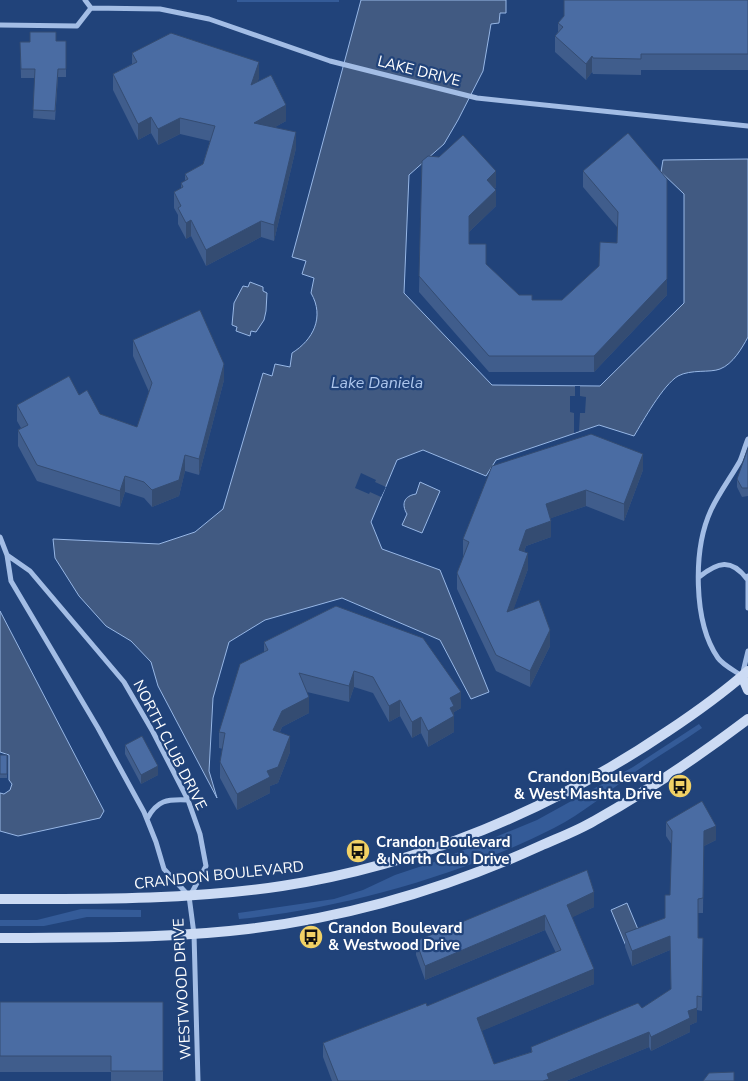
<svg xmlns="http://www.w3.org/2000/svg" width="748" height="1081" font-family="'Nunito Sans',sans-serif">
<rect width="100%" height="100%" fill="#21437a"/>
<path fill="#345b98" d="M237,0h102v2h-102z
M699,724l3,4c-23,16 -47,30 -70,46 -25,19 -49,39 -78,54 -92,47 -212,81 -315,91l-1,-6 96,-14 29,-9 32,-15 42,-14 100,-41 96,-53z
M81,909l60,1v7h-54l-43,9h-44v-6h37z"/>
<path fill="#415a82" stroke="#97b7e6" d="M361,0h145v13h-6l-1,10 -8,1 -8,47 -25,49 -14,24 -35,31 -5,118 88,92 108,1 84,-83v-109l-23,-22 2,-12 85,-1v178c-6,11 -15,27 -28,32 -10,4 -29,0 -42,7 -15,9 -35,45 -44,60l-35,-11 -103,35 -10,16 -63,-26 -26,10 -26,62 11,27 58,21 49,122 -18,7 -31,-59 -98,-42 -77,22 -36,22 -16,56 -4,73 8,27 -59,-112 -7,-24 -20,-21 -25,-15 -27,-30 -24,-38 -2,-19 106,5 36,-12 28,-23 40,-136 9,3 3,-12 15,3 2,-14c21,-13 33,-36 19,-60l3,-15 -12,-4 4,-13 -14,-4z
M250,282l13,5v4l4,2 -1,18 -2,9 -8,12 -5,-1 -1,5 -14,-5 1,-4 -5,-2 2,-22 9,-17 5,1z
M420,482l20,9 -18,42 -20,-8 5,-11c-6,-10 -3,-18 9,-20z
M0,611l104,200 -4,7 -82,18 -18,-5v-38l4,1 6,-4 2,-6 -3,-4v-25l-9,-3z
M627,903l15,36 -16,7 -15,-36z"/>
<path fill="#21437a" d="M575,386h5v10l6,1 -1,16h-5l-1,18 -5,2v-20l-4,-1v-16h5z
M361,473l15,7 -1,2 11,5 -5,10 -11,-5 -1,2 -14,-6z"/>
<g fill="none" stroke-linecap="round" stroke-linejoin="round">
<path stroke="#a3bde5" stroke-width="5" d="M85,0l6,8
M91,8l69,1 49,10 121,42 147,37 271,28
M0,25l77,1 14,-18
M748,439c-3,7 -5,15 -8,22 -9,16 -21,32 -29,49 -18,39 -18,112 7,148 5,7 17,13 24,18l6,-25
M0,537l7,18 4,26 87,147 46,84 12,30 8,27 25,27
M7,555l23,16 94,111 29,50 35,68 12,34 6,32 -16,30
M748,576v32
M699,577c19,-15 32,-19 48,2
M147,819c10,-19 20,-20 41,-19
M189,896l5,38 4,147"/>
<path stroke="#ccdbf4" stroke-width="10" d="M742,676l6,14
M0,899c94,0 188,1 282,-13 137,-21 271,-77 386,-155 27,-18 55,-38 80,-60
M0,938c83,-1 166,1 248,-9 101,-12 200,-41 292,-83 18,-8 37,-15 54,-25 54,-30 105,-65 154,-102"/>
</g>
<path fill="#405d8c" d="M748,0v70h-107v5l-48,-1 -1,-2 -6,8 -31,-28v-16l3,-4v-9l6,-7z
M66,41v36h-8l-3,43 -22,-2 2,-40h-14l-1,-36z
M132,53l127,25 -2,4 29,39 -11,6 21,21 -22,93 -13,-4 -55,29 -15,-30 -5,3 -8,-15v-9l-4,-7v-16l7,-4v-5l4,-2v-7l18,-10 7,-23 -30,-7 -22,11 -7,-12 -13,7 -25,-50v-16l19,-10z
M628,133l39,162 -73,77h-105l-70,-80 3,-131 74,26 -1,1 1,18 -27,26v12l17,20 33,31 13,5h30l37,-34 18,-23v-16l-34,-40v-16z
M133,340l91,40 -25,95 -14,-4 -6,25 -27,11 -8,-9 -19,-6 -5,15 -83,-26 -19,-35v-16l3,-2 -4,-7v-16l62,-10 21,19 37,13 12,-35 -16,-36z
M748,448v48l-6,1 -5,-10v-8z
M492,466l151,4 -19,51 -38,-15 -35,12v19l-25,9 -2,6 4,17 -15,41 37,36 -20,41 -34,-16 -39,-82v-16l7,-17h-1v-17z
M336,606l125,102 -7,4v20l-26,15 -7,-14 -9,5 -12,-22 -11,6 -16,-29 -19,-6 -5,15 -42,-10 2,21 -27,14 -2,5 10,20 -12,31 -8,3v7l-33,17 -17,-32v-16l3,-13 -4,-1v-16l45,-80v-10z
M125,745l33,30 -17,9 -16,-30z
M0,755h7v23h-7z
M666,822l50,18 -12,6 -1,67h-5v25h5l-1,73 -5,-1v12l-7,3v7l-39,19 -2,-4 -83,34h-234l-9,-24v-14l104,-37 129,-53 -11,-23 -120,50 -9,-25v-14l171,-71 7,37 -22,10 22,67 -113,47 13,33 37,-12v-5l111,-39 29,-19 -1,-39 -38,16 -7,-19v-14l40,-15 5,-23 2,-50 -6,-9z
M0,1002h163v79h-52v-9h-111z"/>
<path fill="#344c72" d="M592,56v16l-6,8v-16z
M259,62v16l-8,23v-16z
M286,105v16l-32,18v-16z
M151,117v16l-13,7v-16z
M180,118v16l-22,11v-16z
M296,132v16l-22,93v-16z
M496,171v16l-9,9v-16z
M496,190v16l-27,26v-16z
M191,220v16l-5,3v-16z
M261,221v16l-55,29v-16z
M667,279v16l-73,77v-16z
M224,364v16l-25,95v-16z
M643,454v16l-19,51v-17z
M185,455v16l-6,25 -27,11v-17z
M125,476v16l-5,15v-16z
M586,490v16l-40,14v-16z
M551,521v16l-25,9 -7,20v-16l7,-20z
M528,553v16l-21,59v-16z
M550,630v16l-20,41v-16z
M354,671v16l-5,15v-16z
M461,692v16l-7,4v20l-26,15v-16l22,-33z
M309,697v16l-27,14 -9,19v-16l9,-19z
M400,700v16l-11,6v-16z
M421,717v16l-9,5v-16z
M290,736v16l-12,31 -8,3v7l-33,17v-16l30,-23z
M158,766v9l-17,9v-9z
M716,826v14l-12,6 -1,67 1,-82z
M594,892v15l-27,13v-15z
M545,915v15l-120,50v-14z
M670,936v14l-38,16v-15z
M594,969v15l-117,49v-15z
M697,996v26l-7,3v7l-39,19v-14l37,-26z
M649,1032v15l-83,34h-23l4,-7z"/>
<path fill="#4a6ca3" stroke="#344c72" d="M564,0h184v54h-107v5l-48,-1 -1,-2 -6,8 -31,-28 8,-9 -5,-4 6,-7z
M30,32h26v9h10v28h-8l-3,42 -22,-1 2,-41h-14l-1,-27h10z
M171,33l88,29 -8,23 20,-10 15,30 -32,18 42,9 -22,93 -13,-4 -55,29 -15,-30 -5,3 -8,-15 3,-2 -7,-14 9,-5 -2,-4 7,-4 -3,-5 18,-10 12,-38 -35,-8 -22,11 -7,-12 -13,7 -25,-50 24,-12 -5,-9z
M628,133l39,46v100l-73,77h-105l-70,-80 3,-115 6,-5 11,1 24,-22 33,36 -9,9 9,10 -27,26v28h17v20l33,31h13v5h30l37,-34 1,-24 17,1 1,-31 -35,-41z
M200,310l24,54 -25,95 -14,-4 -6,25 -27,10 -8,-8 -19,-6 -5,15 -83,-26 -19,-35 10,-5 -11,-20 52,-29 10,19 8,-5 13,24 37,13 15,-44 -19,-43z
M591,434l52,20 -19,50 -38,-14 -40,14 5,17 -25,9 -7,20 9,3 -21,59 32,-12 11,30 -20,41 -34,-16 -39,-82 12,-31 -6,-3 29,-73z
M748,448v40h-6l-5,-9z
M336,606l87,32 38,54 -11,6 4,8 -4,2 4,8 -26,15 -7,-14 -9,5 -12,-22 -11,6 -16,-29 -19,-6 -5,15 -50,-13 10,24 -27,14 -9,19 17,6 -12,31 -11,4 3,6 -33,17 -17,-32 5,-29 -6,-1 21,-68 28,-14 -4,-8z
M142,736l16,30 -17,9 -16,-30z
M0,755h7v19h-7z
M702,801l14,25 -12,5 -1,67 -5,1v39h5l-1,59 -5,-1v12l-9,3 2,7 -39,19 -2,-5 -102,42 2,5 -6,2h-205l-15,-38 103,-40 1,3 134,-56 -16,-35 -120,51 -9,-25 171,-71 7,22 -27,13 27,64 -117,49 17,46 38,-12 -1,-5 107,-44 4,5 29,-19 -1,-53 -38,15 -7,-18 40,-15v-23h5l2,-64 -6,-9z
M0,1002h163v69h-52v-15h-111z
M734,1072v9h-31l6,-8z"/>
<defs>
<g id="bus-disc" transform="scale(1.25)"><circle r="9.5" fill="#f1d165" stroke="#21437a"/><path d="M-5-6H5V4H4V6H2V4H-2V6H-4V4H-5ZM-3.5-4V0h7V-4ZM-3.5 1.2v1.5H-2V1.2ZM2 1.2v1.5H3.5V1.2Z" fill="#111"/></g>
</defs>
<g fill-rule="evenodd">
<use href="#bus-disc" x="680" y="786"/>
<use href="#bus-disc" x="358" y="851"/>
<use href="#bus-disc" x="311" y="937"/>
</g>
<g text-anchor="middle" stroke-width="4.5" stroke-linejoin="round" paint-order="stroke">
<g font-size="15" fill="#fff" stroke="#21437a">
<text transform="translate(419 71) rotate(14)" y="5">LAKE DRIVE</text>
<text transform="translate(170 745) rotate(63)" y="5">NORTH CLUB DRIVE</text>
<text transform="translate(219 875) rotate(-6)" y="5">CRANDON BOULEVARD</text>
<text transform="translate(182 989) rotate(-93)" y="5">WESTWOOD DRIVE</text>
</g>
<g font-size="15" font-weight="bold" fill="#fff" stroke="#21437a" text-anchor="start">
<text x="662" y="782" text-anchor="end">Crandon Boulevard<tspan x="662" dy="17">&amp; West Mashta Drive</tspan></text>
<text x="376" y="847">Crandon Boulevard<tspan x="376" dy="17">&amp; North Club Drive</tspan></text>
<text x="328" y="933">Crandon Boulevard<tspan x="328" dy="17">&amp; Westwood Drive</tspan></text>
</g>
<g font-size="16" font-style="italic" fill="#aec7ed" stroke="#21437a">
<text x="377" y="388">Lake Daniela</text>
</g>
</g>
</svg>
